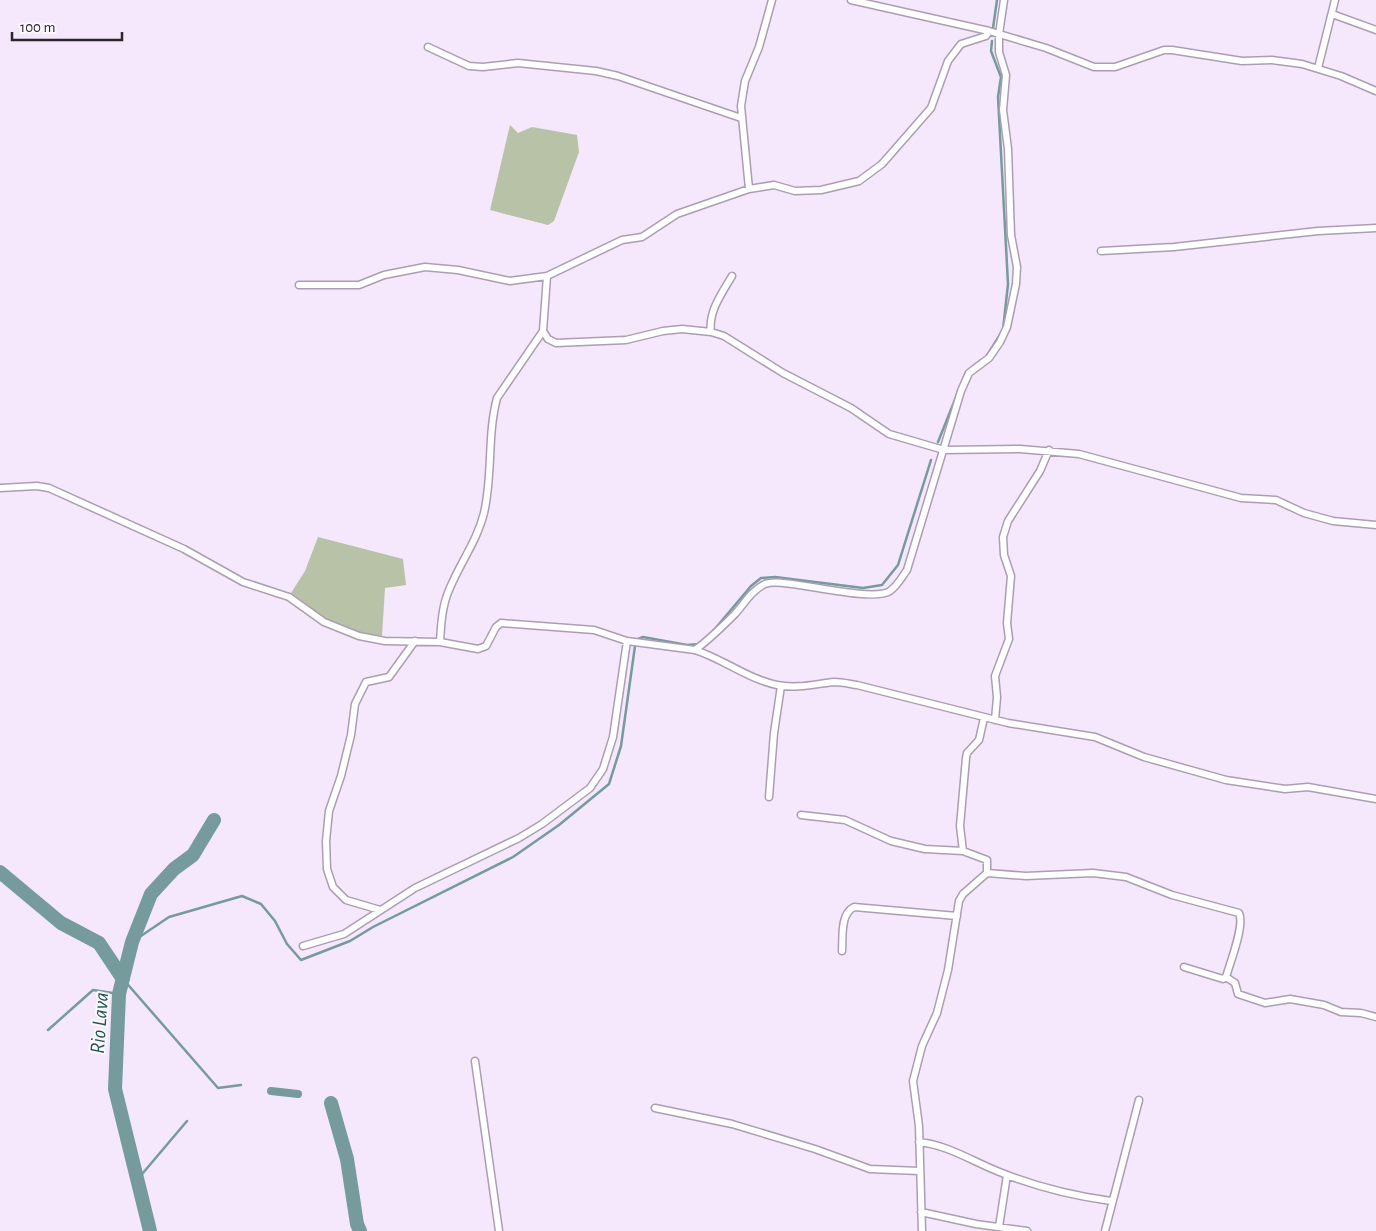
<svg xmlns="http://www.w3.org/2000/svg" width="1376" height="1231" font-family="'Alegreya Sans',sans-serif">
<rect width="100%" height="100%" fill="#f5e7fc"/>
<path fill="#b8c2a7" d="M510,125l8,8 14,-6 45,8 2,17 -25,69 -6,4 -58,-15z
M318,537l85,22 3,26 -21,3 -3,48c-42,-5 -59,-18 -91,-43l14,-22z"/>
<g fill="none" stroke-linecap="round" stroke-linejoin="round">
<path stroke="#759b9c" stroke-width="2.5" d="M993,28l4,-28
M986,357l17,-27 5,-46 -10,-187 3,-20 -10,-26 1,-10
M938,442l28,-70 15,-12
M714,630l37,-44 10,-8 14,-1 88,11 19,-3 16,-20 33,-105
M638,639l5,-2 44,8 12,-1
M132,942l37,-25 73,-21 19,8 14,17 12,23 14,16 49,-19 23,-14 140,-70 46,-32 50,-41 12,-38 14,-100
M123,979l95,109 23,-3
M48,1030l45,-40 26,4
M137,1180l50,-59"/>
<path stroke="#759b9c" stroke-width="8" d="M271,1091l27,3"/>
<path stroke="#759b9c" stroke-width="14" d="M0,872l61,51 38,20 24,36
M331,1103l16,56 10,65 3,7
M150,1231l-35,-142 4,-95 13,-52 19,-48 23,-25 19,-14 21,-35"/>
<g stroke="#ac9eb2" stroke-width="9">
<path id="street" d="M851,0l138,31 57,17 48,19h21l49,-17h8l70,11 30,-1 30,4 39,12 35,15
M1332,14l44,16
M989,31l-3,5 -25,8 -13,17 -17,47 -49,56 -23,17 -38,9 -26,1 -21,-6 -25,4 -72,25 -35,23 -20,3 -75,36 -4,55 5,8 8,4 70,-3 37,-9 19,-2 29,3 13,4 59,37 68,35 38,26 55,16 76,-1 59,5 162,44 35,2 28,13 29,8 43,4
M428,47l41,19 14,1 35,-4 78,8 22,5 123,42
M1318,68l17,-68
M749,189l-8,-83 4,-25 14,-34 13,-47
M1101,251l73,-4 144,-16 58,-3
M299,285h60l25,-10 41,-8 33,3 52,11 37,-5
M711,332c-3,-20 11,-39 21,-56
M0,488l37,-2 12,2 135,61 59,33 46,15 35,25 35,14 26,5 55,1 38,7 8,-3 10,-19 5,-4 93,7 33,11 68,9c15,-11 27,-23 40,-36 9,-10 17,-24 30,-30 8,-3 18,-1 27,0 21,2 83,17 98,7 8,-6 12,-14 17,-21l54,-179 8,-18 20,-15 11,-16 7,-15 9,-43 1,-17 -6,-32 -3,-86 -5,-39 3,-35 -7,-23v-18l5,-34
M440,642c1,-17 2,-36 9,-52 11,-27 28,-49 35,-77 9,-39 3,-77 13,-115l46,-67
M695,650c28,9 53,29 82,35 19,4 38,-1 57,-3 8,0 16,2 23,3l151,38 87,14 49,20 82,23 59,9 23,-2 68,12
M995,720l2,-23 -2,-21 14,-37 -2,-16 4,-47 -7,-21 -1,-18 5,-16 32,-50 9,-21
M769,797l5,-64 7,-47
M801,815l44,5 46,21 34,8 38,2 24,9v13
M963,851l-3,-25 6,-68 1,-5 12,-13 5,-22
M380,910l-34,-10 -13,-13 -6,-18 -1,-28 3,-30 12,-35 10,-41 4,-31 11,-22 23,-5 26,-36
M303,946l41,-12 71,-46 104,-50 23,-14 48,-36 13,-19 10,-32 14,-96
M842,951c1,-14 -2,-37 12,-44l103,9
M1226,977l9,6 3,11 27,9 25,-4 34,6 17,7 20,1 15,4
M475,1061l24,170
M655,1108l77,16 83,25 55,20 49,2
M919,1142c30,3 56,21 83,31 35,14 72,23 109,28
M921,1212l55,12 51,7
M999,1227l8,-52
M922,1231l-3,-105 -6,-45 9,-35 15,-33 11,-43 11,-69 4,-7 24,-21 39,3 67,-3 33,4 46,18 67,18c6,12 -9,50 -13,64l-3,2 -39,-12
M1105,1231l34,-131"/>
</g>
<use href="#street" stroke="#fff" stroke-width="6"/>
</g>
<g text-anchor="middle" stroke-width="4" stroke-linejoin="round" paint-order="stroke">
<g font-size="21" font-style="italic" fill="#1c5356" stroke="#fcf9fd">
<text transform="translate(99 1023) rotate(-86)" y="7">Rio Lava</text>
</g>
</g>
<path d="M12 32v8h110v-8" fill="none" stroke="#2b262e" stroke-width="2.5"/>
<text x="20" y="32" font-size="15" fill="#2b262e" stroke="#fcf9fd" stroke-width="4" paint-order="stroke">100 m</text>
</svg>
